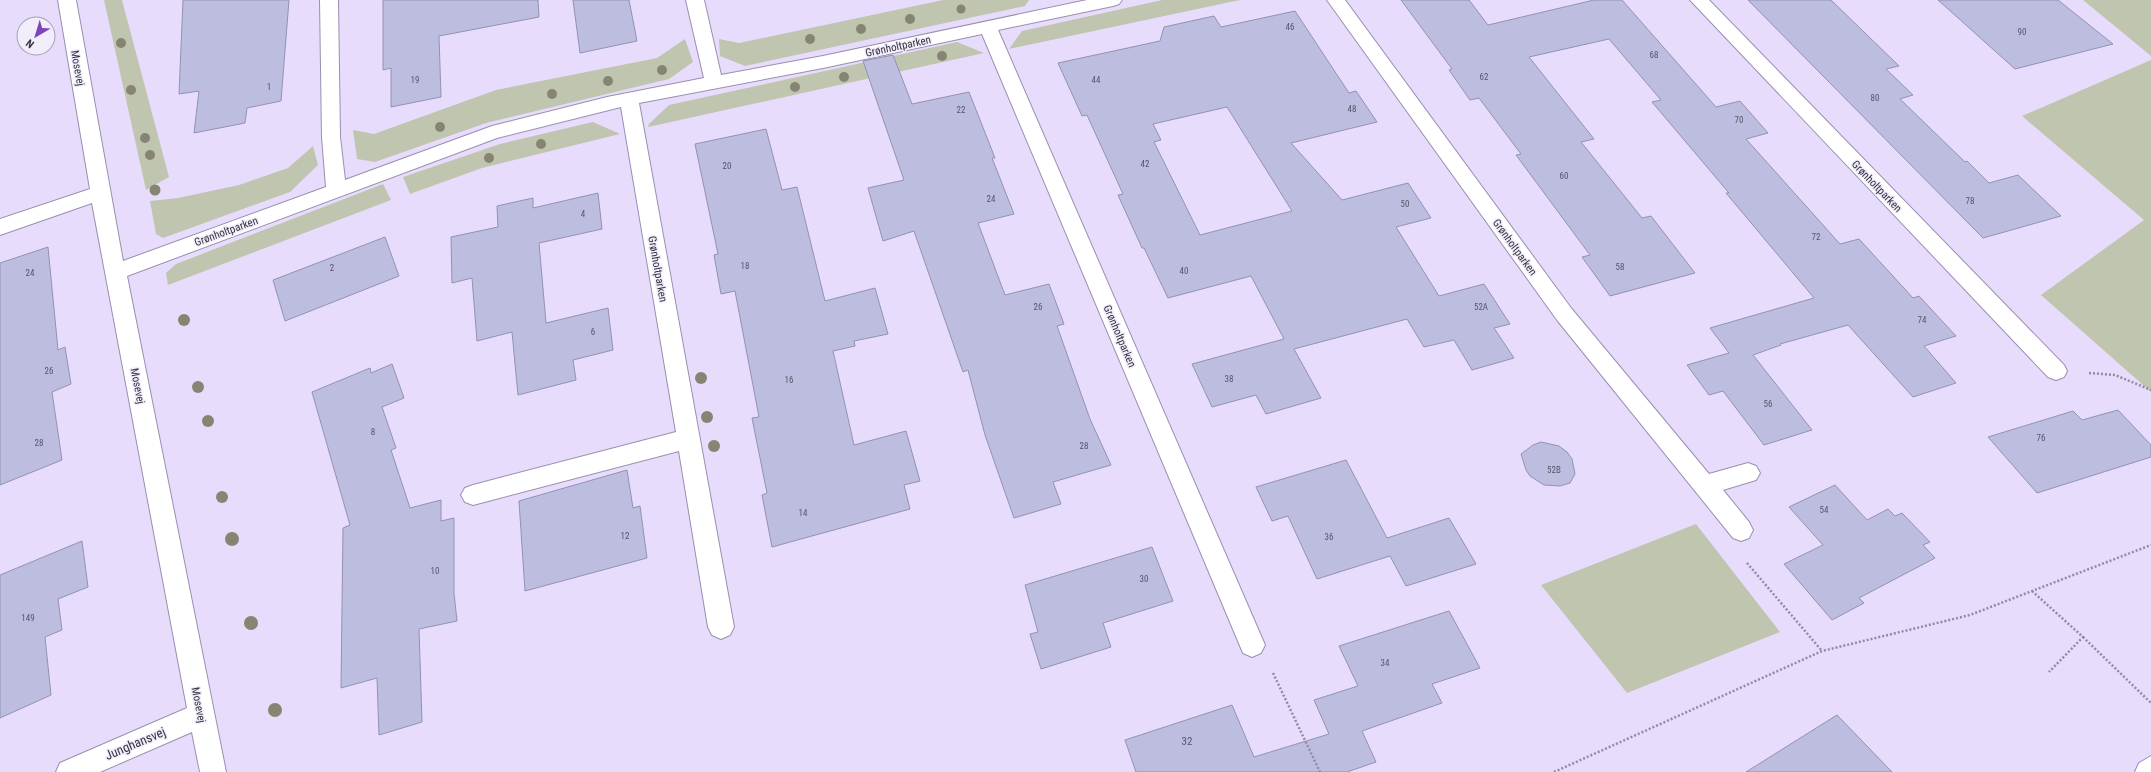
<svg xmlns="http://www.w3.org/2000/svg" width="2151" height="772" font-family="'Roboto Condensed',sans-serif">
<rect width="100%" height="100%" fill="#e8dcfd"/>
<path fill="#c0c5b0" d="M104,0h18l47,177 -23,13z
M943,0h86l-4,6 -280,60 -25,-10 -1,-17 20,4z
M1162,0h78l-231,49 13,-18z
M2083,0h68v56z
M685,39l8,23 -24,17 -183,44 -111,39 -18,-3 -4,-29 21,4 122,-44 161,-32z
M957,42l27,11 -336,74 1,-3 20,-19z
M2151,60v332l-110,-97 103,-75 -122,-104z
M593,122l27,12 -138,34 -72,26 -7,-17 97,-33z
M313,146l5,19 -28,27 -127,46 -7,-4 -6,-33 28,-3 61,-13 49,-17z
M383,184l8,16 -223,85 -2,-12 10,-9z
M1696,524l84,108 -153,61 -86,-108z"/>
<path fill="#bdbde0" stroke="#9292b2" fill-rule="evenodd" d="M183,0h106l-8,101 -34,7 -2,15 -51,10 5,-42 -20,3z
M383,0h155l1,17 -100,19 2,61 -50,10v-39l-8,2z
M573,0h56l8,41 -57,12z
M1401,0h68l19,25 106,-25h28l94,107 24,-6 28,32 -22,6 94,105 19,-5 54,59 6,-2 37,40 -32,10 32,37 -43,14 -65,-72 -68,19 1,1 -28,10 59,75 -48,15 -41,-54 -14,4 -22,-30 42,-12 -19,-25 104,-30 -88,-105h3l-77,-91 9,-2 -52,-61 -80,18 65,82 -13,3 61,76 9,-2 44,57 -85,23 -28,-39 8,-2 -74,-100 5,-1 -42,-56 -9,2 -21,-30 3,-1z
M1748,0h83l68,66 -13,3 27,26 -13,4 65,63 2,-1 22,22 29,-8 43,41 -78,22z
M1938,0h120l55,44 -98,25z
M1295,11l54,82 7,-2 21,31 -86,21 51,57 66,-17 23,35 -35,9 43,69 45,-12 26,40 -16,4 20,30 -42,12 -18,-30 -30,7 -17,-28 -113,30 27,49 -55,16 -10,-19 -44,12 -20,-43 92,-25 -33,-63 -83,22 -24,-50h-2l-24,-53 5,-1 -36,-79 -5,1 -24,-53 102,-22 4,-14 50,-11 7,11zM1227,107l65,104 -92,24 -46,-93 7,-2 -8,-16z
M893,55l19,49 57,-12 26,66h-3l22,56 -36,9 27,72 44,-11 15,40 -7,2 33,93 21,46 -58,17 8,22 -47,14 -29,-83 -17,-65 -5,2 -49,-141 -31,10 -15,-53 36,-8 -41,-119z
M766,129l16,61 15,-3 28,114 50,-13 13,46 -34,7 1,5 -22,5 21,94 52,-14 14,50 -16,4 6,24 -138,38 -10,-52 5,-2 -15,-75 7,-1 -24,-126 -14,3 -7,-39 4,-1 -23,-110z
M598,193l4,36 -63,14 7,80 62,-15 5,42 -40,10 3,20 -58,15 -6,-63 -35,9 -5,-63 -20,5 -1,-46 47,-10 -1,-21 36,-8v10z
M385,237l14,39 -114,45 -12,-41z
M48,247l10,103 7,-3 6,37 -19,8 10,68 -62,25v-222z
M392,364l12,34 -22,9 14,41 -5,2 19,58 31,-8v21l13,-3v75l3,28 -38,8 3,93 -43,13 -2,-57 -36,10 2,-160 7,-3 -38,-133 58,-24 1,5z
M2118,410l33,35v12l-114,36 -49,-56 85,-26 9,9z
M1541,442l18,4 8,6 5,7 3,15 -5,9 -10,3 -16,-1 -14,-9 -4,-6 -5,-16 12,-9z
M1346,460l41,78 62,-20 27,46 -70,22 -16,-30 -73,23 -29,-63 -16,5 -16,-34z
M627,470l6,38 7,-2 7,52 -122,33 -6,-90z
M1835,485l32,35 21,-11 7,7 7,-3 28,29 -7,3 12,13 -76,40 5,5 -32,17 -48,-56 39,-19 -34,-38z
M82,541l6,46 -30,12 4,31 -17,7 6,58 -51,23v-143z
M1152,547l21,54 -70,22 8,24 -70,22 -11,-35 8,-2 -13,-47z
M1449,611l31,57 -48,16 10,19 -80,28 14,31 -29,10h-211l-11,-32 107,-35 22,52 75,-23 -15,-34 44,-14 -19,-40z
M1837,715l55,57h-146z"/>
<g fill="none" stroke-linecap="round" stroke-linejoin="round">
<g stroke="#9a8fae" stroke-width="2">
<path id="street" d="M58,0h18l47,261 203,-74 -4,-50 -2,-137h18l2,137 5,43 147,-54 115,-29 97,-19 -18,-78h18l17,75 102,-19 264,-56h35l-3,4 -6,2 -115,24 267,615 -4,8 -9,4 -9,-4 -261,-619 -159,34 -184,35 95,524 -4,8 -9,4 -9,-4 -4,-8 -29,-176 -206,54 -8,-3 -4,-7 4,-7 8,-3 203,-53 -55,-325 -124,31 -370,138 99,496h-26l-8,-40 -92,40h-44l4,-9 127,-55 -95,-505 -92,32v-16l90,-30z
M1327,0h18l226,308 138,166 39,-11 8,3 4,7 -4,7 -33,10 26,32 4,8 -4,8 -8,3 -8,-3 -176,-218z
M1690,0h19l355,365 3,6 -3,6 -8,3 -8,-3z
M2151,756v16h-16l4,-9z"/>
</g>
<path stroke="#928aa1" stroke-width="2.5" stroke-dasharray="2 2" stroke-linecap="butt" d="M2089,373l26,2 36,15
M1747,563l75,88
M2032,591l51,46 -34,35
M2083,637l68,66
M1273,673l47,99
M1554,772l268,-121 148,-36 181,-70"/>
<use href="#street" fill="#fff" fill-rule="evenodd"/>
</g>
<g fill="#868573">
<circle cx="961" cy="9" r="4.5"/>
<circle cx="910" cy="19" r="5"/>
<circle cx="861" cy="29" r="5"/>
<circle cx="810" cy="39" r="5"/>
<circle cx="121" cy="43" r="5"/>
<circle cx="942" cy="56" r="5"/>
<circle cx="662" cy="70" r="5"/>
<circle cx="844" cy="77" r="5"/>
<circle cx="608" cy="81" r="5"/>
<circle cx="795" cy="87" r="5"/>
<circle cx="131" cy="90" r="5"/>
<circle cx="552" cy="94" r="5"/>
<circle cx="440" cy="127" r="5"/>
<circle cx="145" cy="138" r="5"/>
<circle cx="541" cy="144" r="5"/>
<circle cx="150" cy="155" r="5"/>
<circle cx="489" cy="158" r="5"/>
<circle cx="155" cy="190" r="5.5"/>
<circle cx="184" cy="320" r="6"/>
<circle cx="701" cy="378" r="6"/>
<circle cx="198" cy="387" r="6"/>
<circle cx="707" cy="417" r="6"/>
<circle cx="208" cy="421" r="6"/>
<circle cx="714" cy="446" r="6"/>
<circle cx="222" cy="497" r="6"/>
<circle cx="232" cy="539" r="7"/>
<circle cx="251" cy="623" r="7"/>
<circle cx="275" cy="710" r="7"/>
</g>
<g text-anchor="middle" stroke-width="3" stroke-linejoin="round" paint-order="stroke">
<g font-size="9" fill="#585567">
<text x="1290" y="30">46</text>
<text x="2022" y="35">90</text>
<text x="1654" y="58">68</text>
<text x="1484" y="80">62</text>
<text x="415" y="83">19</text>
<text x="1096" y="83">44</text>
<text x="269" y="90">1</text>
<text x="1875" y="101">80</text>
<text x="1352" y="112">48</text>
<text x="961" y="113">22</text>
<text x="1739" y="123">70</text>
<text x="1145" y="167">42</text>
<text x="727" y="169">20</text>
<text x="1564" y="179">60</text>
<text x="991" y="202">24</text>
<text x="1970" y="204">78</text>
<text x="1405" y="207">50</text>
<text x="583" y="217">4</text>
<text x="1816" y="240">72</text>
<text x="745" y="269">18</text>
<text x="1620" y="270">58</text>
<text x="332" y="271">2</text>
<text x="1184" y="274">40</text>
<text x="30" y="276">24</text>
<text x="1038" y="310">26</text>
<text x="1481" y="310">52A</text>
<text x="1922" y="323">74</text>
<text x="593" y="335">6</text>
<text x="49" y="374">26</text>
<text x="1229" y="382">38</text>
<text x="789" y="383">16</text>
<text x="1768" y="407">56</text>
<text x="373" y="435">8</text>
<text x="2041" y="441">76</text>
<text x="39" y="446">28</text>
<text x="1084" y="449">28</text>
<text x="1554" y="473">52B</text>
<text x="1824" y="513">54</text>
<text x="803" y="516">14</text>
<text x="625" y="539">12</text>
<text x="1329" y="540">36</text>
<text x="435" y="574">10</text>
<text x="1144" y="582">30</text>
<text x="28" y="621">149</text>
<text x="1385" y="666">34</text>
</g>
<g font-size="11" fill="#37323f" stroke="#f2edfb">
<text transform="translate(898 46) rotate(-12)" y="4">Grønholtparken</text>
<text transform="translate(78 68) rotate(80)" y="4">Mosevej</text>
<text transform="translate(1877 186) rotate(46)" y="4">Grønholtparken</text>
<text transform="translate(226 231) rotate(-20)" y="4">Grønholtparken</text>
<text transform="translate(1515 247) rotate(54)" y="4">Grønholtparken</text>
<text transform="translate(658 269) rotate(80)" y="4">Grønholtparken</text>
<text transform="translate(1120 336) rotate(67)" y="4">Grønholtparken</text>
<text transform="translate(138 386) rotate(79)" y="4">Mosevej</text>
<text transform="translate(199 705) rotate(79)" y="4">Mosevej</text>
</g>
<g font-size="11" fill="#585567">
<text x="1187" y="745">32</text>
</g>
<g font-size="13" fill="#37323f" stroke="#f2edfb">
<text transform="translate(135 743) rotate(-23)" y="5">Junghansvej</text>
</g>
</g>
<g transform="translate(36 36) rotate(218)"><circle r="19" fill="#f2edfb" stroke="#a7a2b0"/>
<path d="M0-3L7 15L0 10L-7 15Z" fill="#7c45bb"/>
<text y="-6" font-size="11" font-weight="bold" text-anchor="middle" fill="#37323f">N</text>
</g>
</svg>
